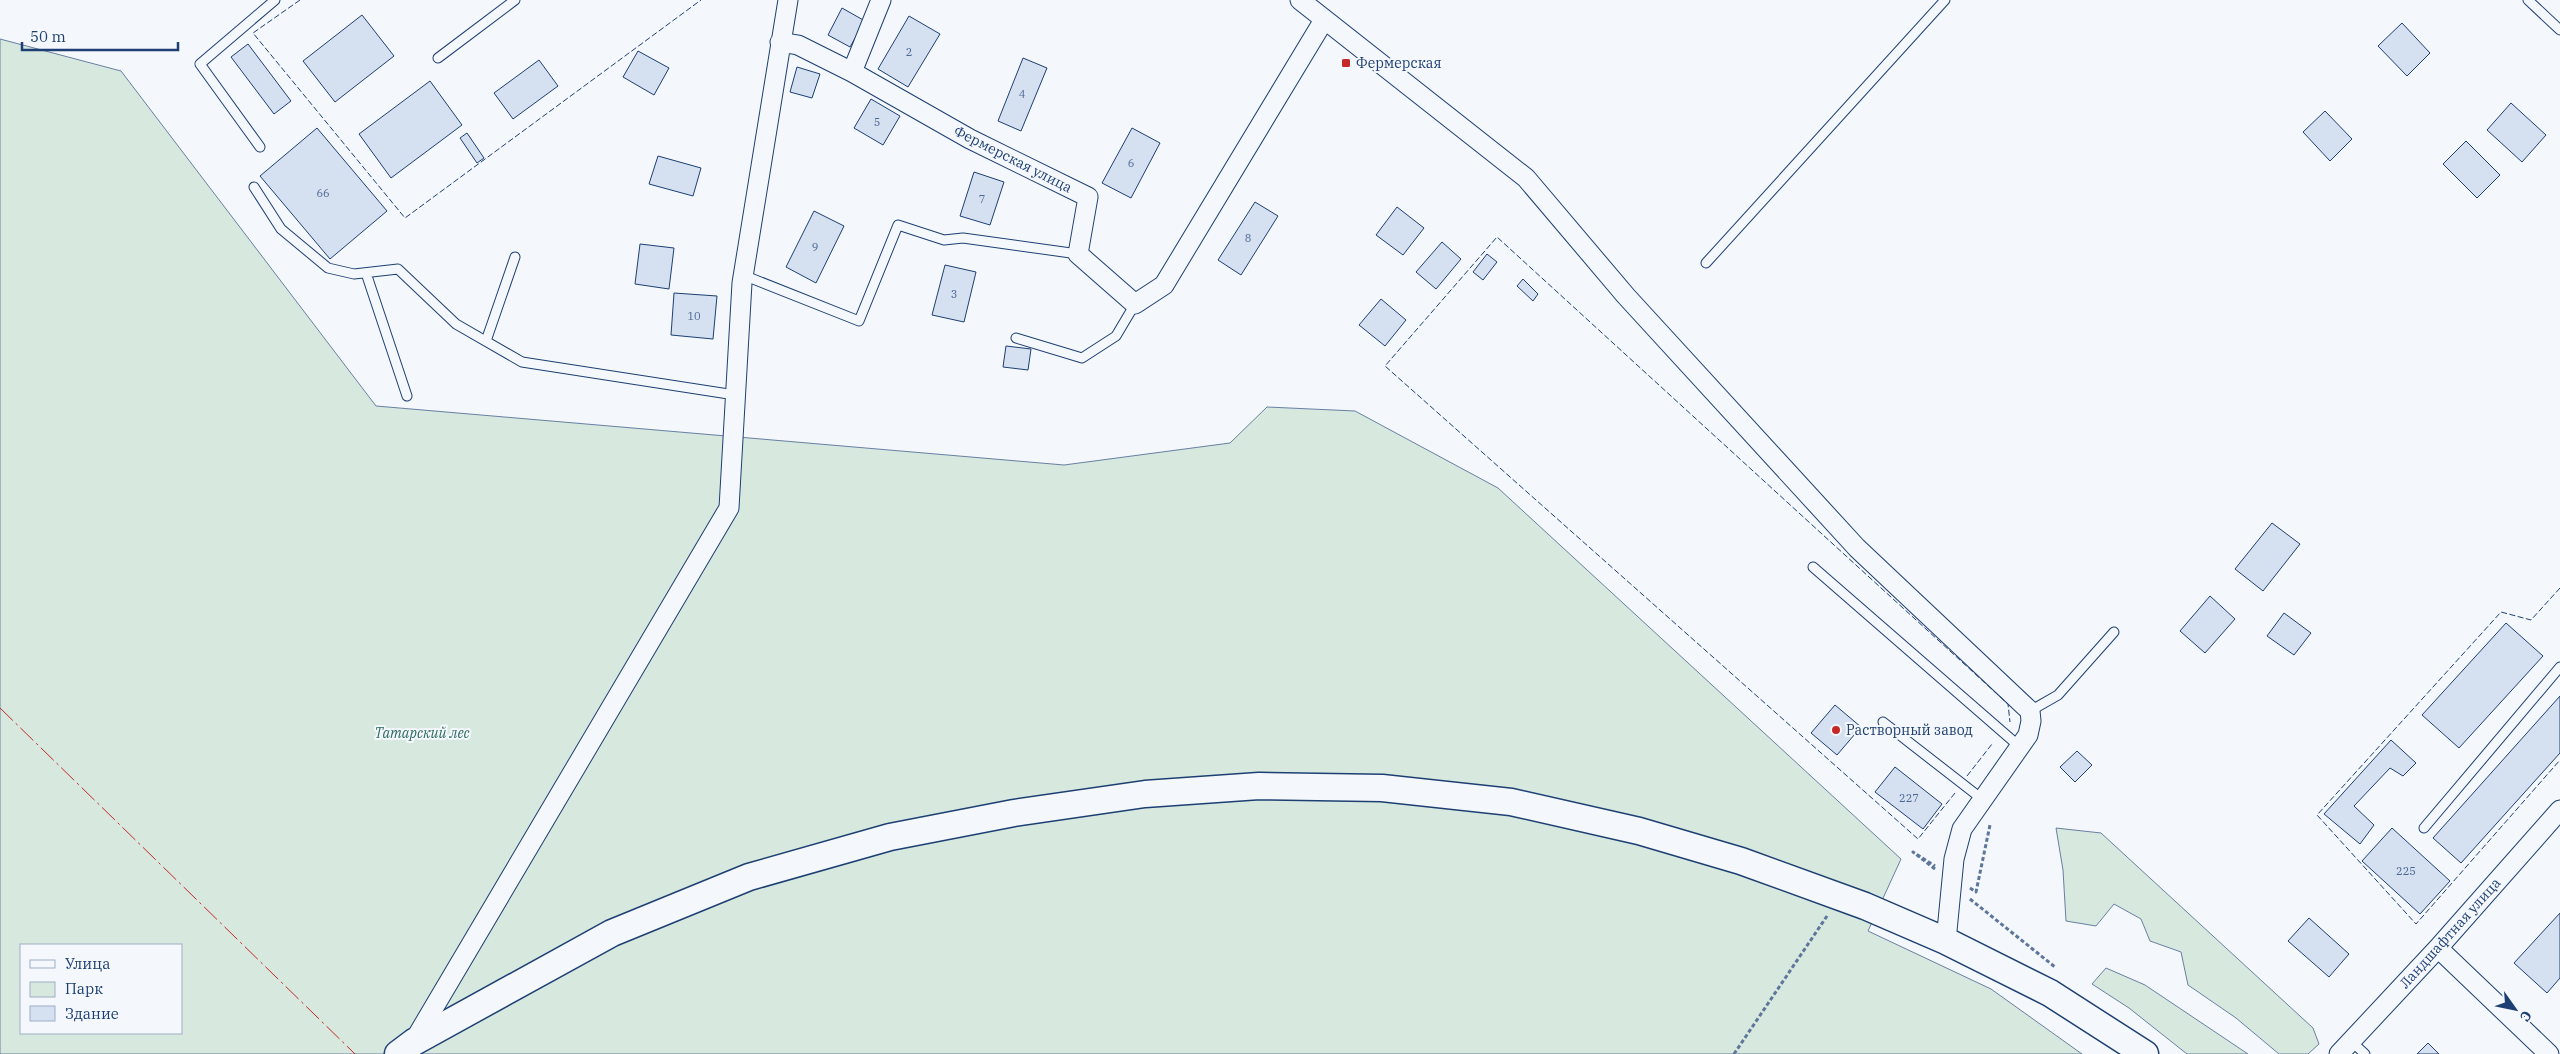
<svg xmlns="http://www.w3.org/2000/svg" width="2560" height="1054" font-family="'IBM Plex Serif',serif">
<rect width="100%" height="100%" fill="#f4f7fb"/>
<path fill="#d7e8df" stroke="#687fa3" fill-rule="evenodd" d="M0,39l121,32 255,335 688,59 166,-22 37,-36 88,4 143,77 403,371 -33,72 123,58 91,65h-2082zM21,945h160v88h-160z
M2056,828l45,5 212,195 6,16 -11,10h-29l-43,-36 -48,-33 -7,-33 -31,-11 -9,-22 -27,-15 -18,22 -30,-5 -3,-51z
M2106,968l39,17 103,69h-61l-58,-46 -37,-24z"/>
<path fill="#d5e0f0" stroke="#1d3f73" d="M842,8l23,13 -15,26 -22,-12z
M362,15l32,41 -59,46 -32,-41z
M909,16l31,18 -32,53 -30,-18z
M2402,23l28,30 -23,23 -29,-30z
M248,44l43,57 -17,13 -43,-57z
M638,51l31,17 -15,27 -31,-18z
M1023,58l24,10 -26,63 -23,-10z
M539,60l19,26 -45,33 -19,-26z
M797,67l23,7 -8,24 -22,-6z
M430,81l32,44 -71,53 -32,-44z
M871,99l29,17 -17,29 -29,-17z
M2511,103l35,32 -24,27 -35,-32z
M2325,111l27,28 -22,22 -27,-29z
M317,128l70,83 -57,48 -70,-83z
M1132,128l28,15 -29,55 -29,-15z
M467,133l17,25 -7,5 -17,-25z
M2466,141l34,34 -23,23 -34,-34z
M658,156l43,12 -8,28 -44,-12z
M974,172l30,10 -14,43 -30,-9z
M1255,202l23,14 -37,59 -23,-15z
M1397,207l27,21 -21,27 -27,-20z
M814,211l30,15 -28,57 -30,-16z
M1442,242l19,17 -25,30 -20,-17z
M640,244l34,4 -5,41 -34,-5z
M1487,254l10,8 -14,18 -10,-8z
M945,265l31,7 -12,50 -32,-7z
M1523,279l15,15 -5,7 -16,-15z
M674,293l43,3 -4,43 -42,-4z
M1381,299l25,21 -21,26 -26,-21z
M1006,346l25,3 -3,21 -25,-3z
M2272,523l28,21 -37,47 -28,-22z
M2210,596l25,23 -30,34 -25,-22z
M2284,613l27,20 -17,22 -27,-19z
M2506,623l37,33 -84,92 -37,-33z
M2560,696v57l-99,110 -28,-25z
M1835,705l26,22 -24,28 -26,-22z
M2391,740l25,23 -13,13 -13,-8 -36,38 20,19 -14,19 -36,-30z
M2077,751l15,14 -17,17 -15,-15z
M1895,767l47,37 -19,25 -48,-37z
M2392,828l58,53 -30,33 -58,-53z
M2560,913v65l-13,15 -33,-30z
M2309,918l40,36 -20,23 -41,-36z
M2428,1043l11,11h-22z"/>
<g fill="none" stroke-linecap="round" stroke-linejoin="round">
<g stroke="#1d3f73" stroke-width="11">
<path id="lane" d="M2528,0l32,30
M438,58l77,-58
M260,147l-60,-83 75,-64
M254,187l27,42 47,39 26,6 44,-5 58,55 66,38 213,33
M1706,263l239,-263
M366,273l41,123
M743,275l116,46 39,-96 46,15 19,-2 115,16
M1016,338l66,20 34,-22 19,-32
M486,341l29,-84
M1813,567l207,180
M2030,711l28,-16 56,-63
M1883,722l99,77
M2424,828l136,-161
M2351,1041l14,13"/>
</g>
<g stroke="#1d3f73" stroke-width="21">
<path id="street" d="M1300,0l226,178 100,118 231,252 173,163 1,10 -3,14 -66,94 -8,30 -8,82
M780,42l18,3 54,27 118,67 118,58 -10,57 57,50 29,-19 160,-265
M852,72l29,-72
M2438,948l111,106
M414,1041l315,-533 13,-225 46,-283
M2339,1054l99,-106 122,-138"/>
</g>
<g stroke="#1d3f73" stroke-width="29">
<path id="secondary" d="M398,1054l16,-12 198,-109 137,-56 141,-40 124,-24 131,-19 114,-8 123,2 129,14 128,29 102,30 124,45 81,35 104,52 95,61"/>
</g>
<path stroke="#5e769c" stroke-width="3" stroke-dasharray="4 2.5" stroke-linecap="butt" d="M1935,869l-22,-17 22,14
M1970,888l6,4 14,-67
M1970,899l85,68
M1734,1054l93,-138"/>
<use href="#lane" stroke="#f4f7fb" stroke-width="9"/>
<use href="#street" stroke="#f4f7fb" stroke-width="19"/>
<use href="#secondary" stroke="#f4f7fb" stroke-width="26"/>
<path stroke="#1d3f73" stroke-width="1" stroke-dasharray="6 2.5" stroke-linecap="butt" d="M300,0l-47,33 152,185 296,-218
M2560,588l-29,32 -30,-8 -184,203 99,109 144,-164
M1967,776l25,-32
M1955,793l-37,46 -533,-473 112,-129 511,467 2,18"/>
<path stroke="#c62828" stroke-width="1" stroke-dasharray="18 4 2.5 4" stroke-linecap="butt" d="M0,708l355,346"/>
</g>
<g fill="#c62828" stroke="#f4f7fb" stroke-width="2">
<rect x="1341" y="58" width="10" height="10" rx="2.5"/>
<circle cx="1836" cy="730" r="5"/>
</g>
<g text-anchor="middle" stroke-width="4" stroke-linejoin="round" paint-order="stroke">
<g font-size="11" fill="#4b6792">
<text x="909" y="56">2</text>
<text x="1022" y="98">4</text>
<text x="877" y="126">5</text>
<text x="1131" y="167">6</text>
<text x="323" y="197">66</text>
<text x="982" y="203">7</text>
<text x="1248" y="242">8</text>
<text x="815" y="251">9</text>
<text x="954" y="298">3</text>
<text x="694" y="320">10</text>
<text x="1909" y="802">227</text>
<text x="2406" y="875">225</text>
</g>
<g font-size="14" fill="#1d3f73" stroke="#f4f7fb" text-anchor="start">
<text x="1356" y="68">Фермерская</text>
<text x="1846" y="735">Растворный завод</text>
</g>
<g font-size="14" fill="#1d3f73" stroke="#f4f7fb">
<text transform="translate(1013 159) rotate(27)" y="5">Фермерская улица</text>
<text transform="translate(2450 933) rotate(-48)" y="5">Ландшафтная улица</text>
</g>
<g font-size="14" font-style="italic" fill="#2c6c60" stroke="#f4f7fb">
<text x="422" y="738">Татарский лес</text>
</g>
</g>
<rect x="20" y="944" width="162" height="90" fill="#f4f7fb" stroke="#9eadc5"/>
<rect x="30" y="960" width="25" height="8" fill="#f4f7fb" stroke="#9eadc5"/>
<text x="65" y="969" font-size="15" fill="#1d3f73">Улица</text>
<rect x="30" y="982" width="25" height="15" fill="#d7e8df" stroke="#9eadc5"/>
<text x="65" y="994" font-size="15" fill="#1d3f73">Парк</text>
<rect x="30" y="1006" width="25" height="15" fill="#d5e0f0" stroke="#9eadc5"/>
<text x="65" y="1019" font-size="15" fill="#1d3f73">Здание</text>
<g transform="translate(2515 1009) rotate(123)" stroke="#f4f7fb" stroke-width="4" paint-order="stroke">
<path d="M0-4L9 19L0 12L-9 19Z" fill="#1d3f73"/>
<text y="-8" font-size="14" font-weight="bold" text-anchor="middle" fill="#1d3f73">С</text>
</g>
<path d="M22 42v8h156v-8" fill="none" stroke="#1d3f73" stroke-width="2.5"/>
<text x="30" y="42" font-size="15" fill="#1d3f73" stroke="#f4f7fb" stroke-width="4" paint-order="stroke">50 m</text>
</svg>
